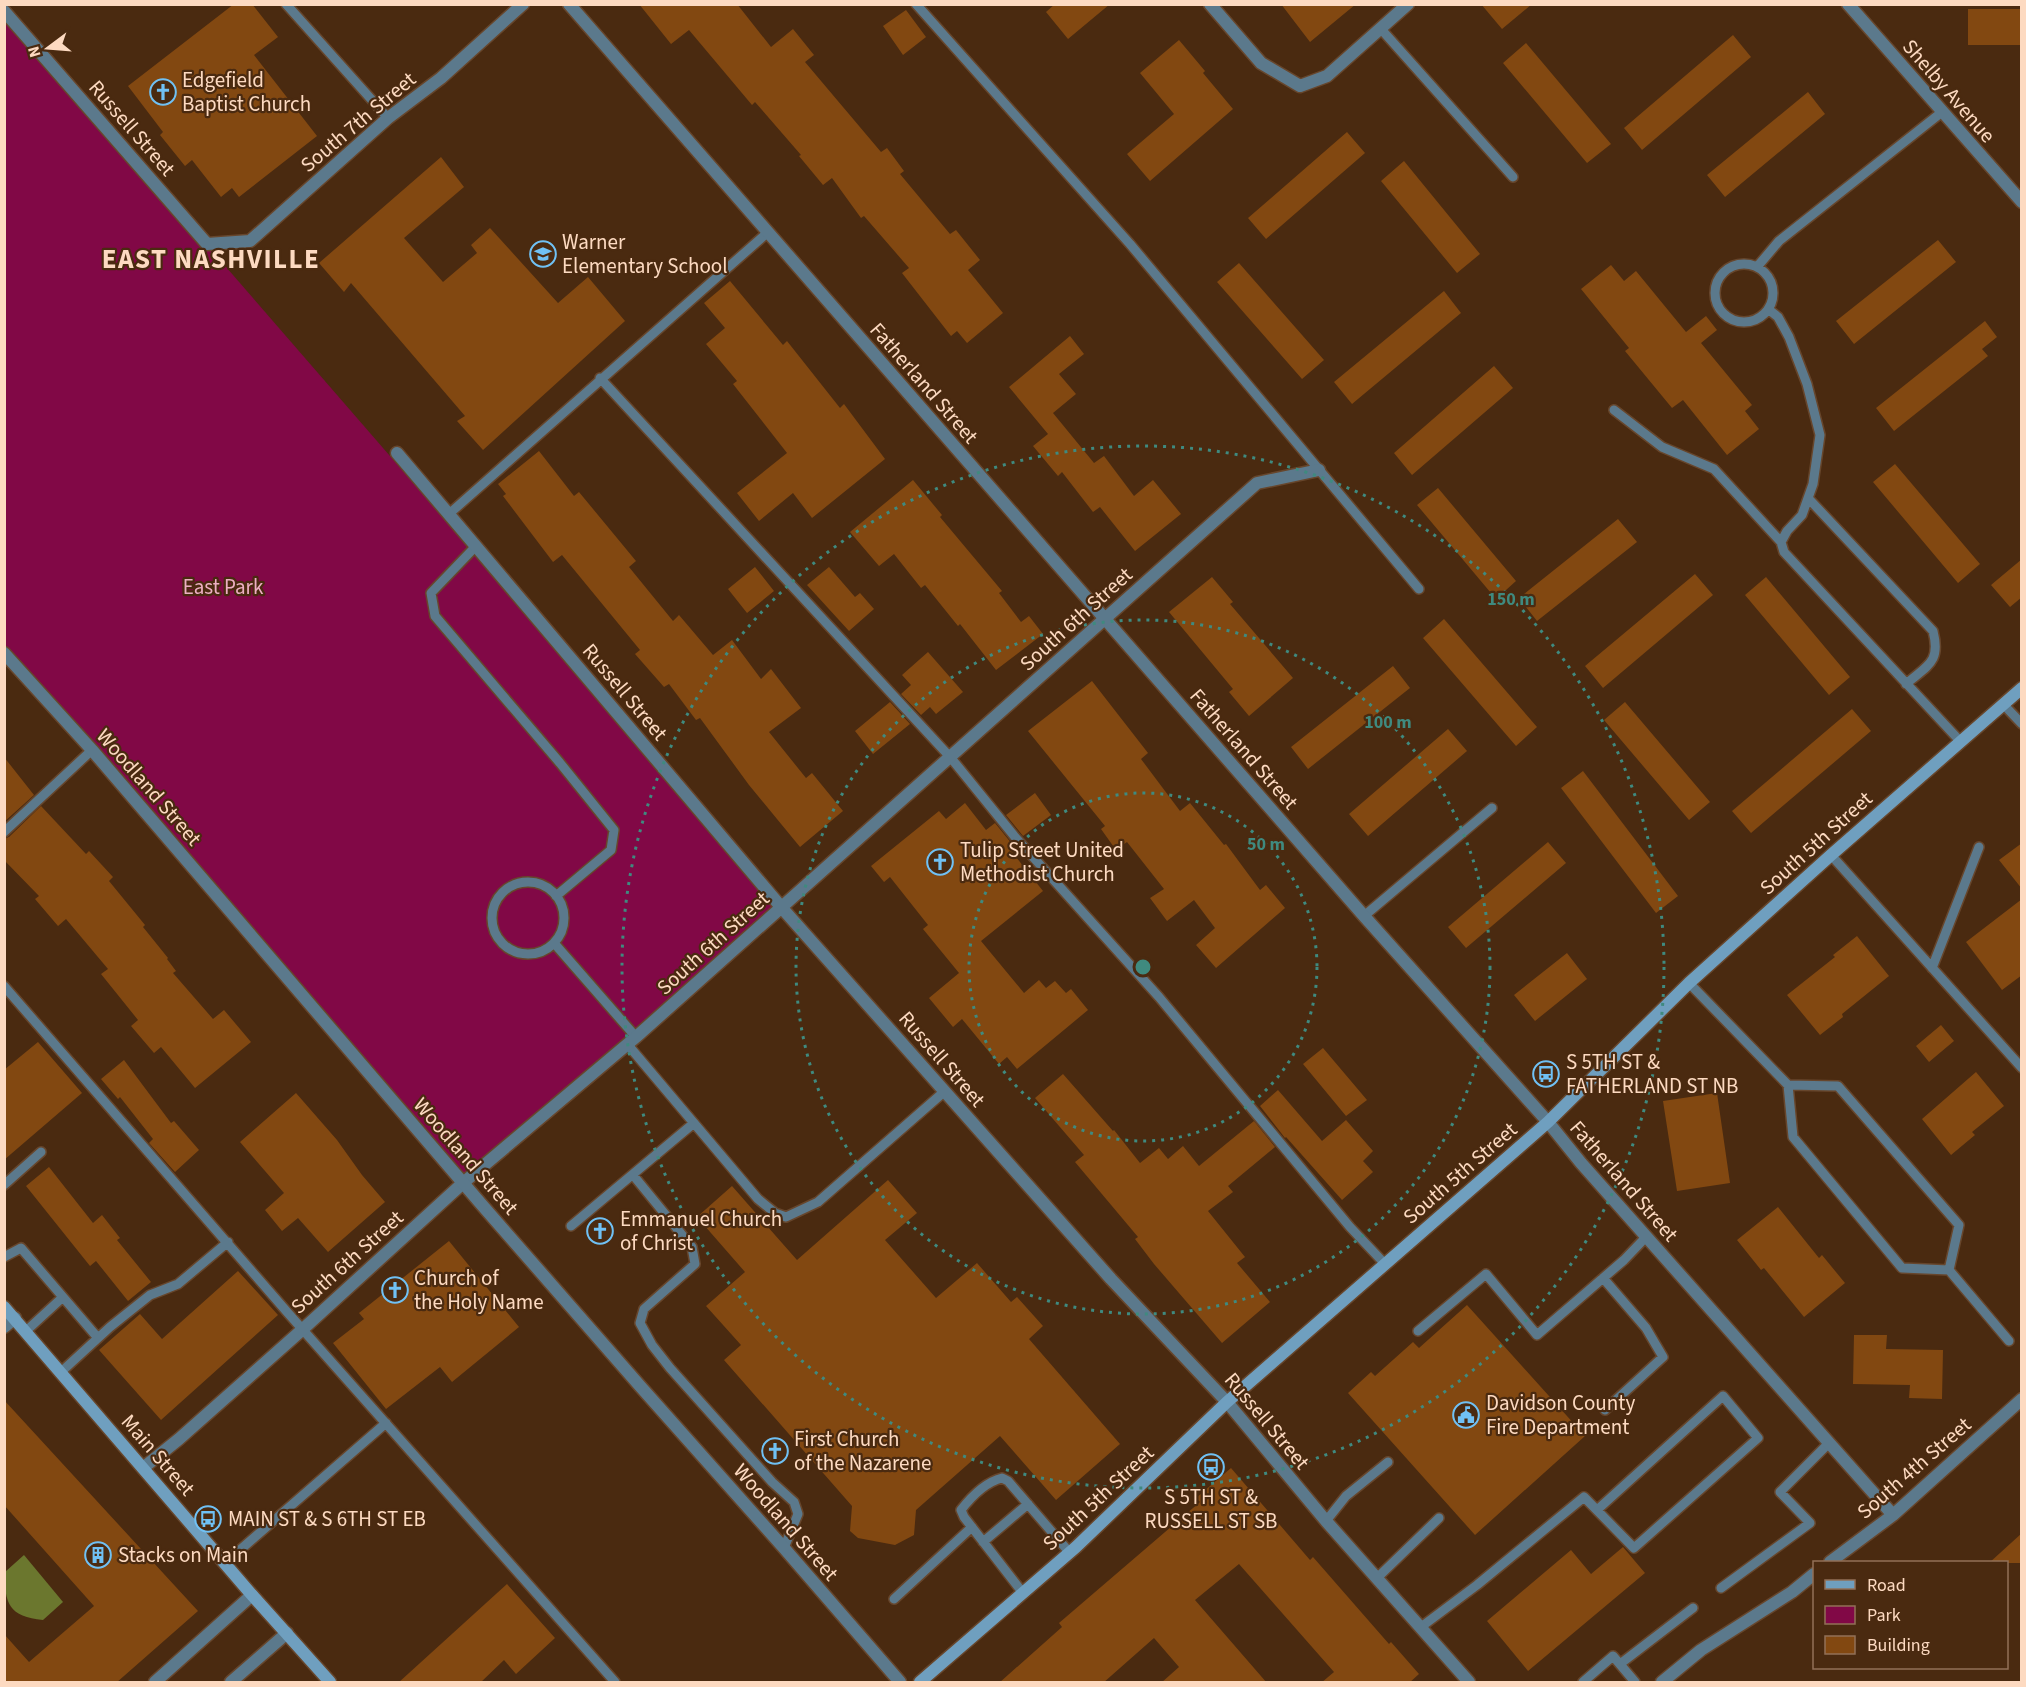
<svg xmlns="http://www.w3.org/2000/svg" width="2026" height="1687" font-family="'Source Sans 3',sans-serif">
<rect width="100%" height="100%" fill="#4a2a10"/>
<path fill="#810846" d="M4,11l778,897 -319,275 -458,-524z"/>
<path fill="#6b772e" d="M24,1555l39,47 -20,18c-34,-3 -39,-17 -38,-48z"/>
<path fill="#824811" d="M234,4h18l26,33 -24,18 63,81 -78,61 -7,-9 -11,9 -29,-37 -7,6 -25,-31 3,-3 -35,-46z
M639,4h98l34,43 22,-18 21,26 -9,7 76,90 6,-4 17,23 -4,3 50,60 6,-4 24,30 -12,10 35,43 -36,30 -10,-12 -6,5 -49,-63 7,-5 -45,-52 -3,2 -29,-40 -9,7 -24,-29 2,-1 -46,-53 -3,3 -63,-75 -18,14z
M1055,4h55l-42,35 -22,-27z
M1281,4h75l-46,38z
M1481,4h51l-30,25z
M1968,9h54v36h-54z
M906,10l20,27 -23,18 -20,-29z
M1733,35l18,22 -109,93 -18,-22z
M1179,40l26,31 -2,2 30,36 -83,72 -23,-27 47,-40 -34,-41z
M1526,43l85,101 -24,19 -84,-100z
M1808,92l17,22 -100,83 -18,-22z
M1347,132l18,21 -99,86 -18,-21z
M441,157l23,30 -60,51 39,44 34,-29 -6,-8 19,-17 68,75 30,-26 37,44 -142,129 -26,-29 8,-5 -114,-133 -7,9 -25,-29z
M1404,161l76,93 -23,19 -76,-92z
M1938,240l18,22 -102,82 -18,-23z
M1239,263l85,97 -22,19 -85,-97z
M1611,265l13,16 12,-10 50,61 20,-16 11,14 -16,13 51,62 -7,6 14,18 -32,26 -44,-55 -11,8 -47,-57 4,-3 -48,-59z
M730,281l53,64 4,-4 53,67 4,-4 41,55 -73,59 -19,-25 -34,28 -22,-28 50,-40 -54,-69 4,-3 -31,-37 19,-16 -21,-25z
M1444,291l17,22 -109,91 -18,-22z
M1985,321l12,16 -15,12 6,7 -94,75 -18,-23z
M1070,336l14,18 -25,20 17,20 -23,19 41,50 10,-7 30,40 19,-16 28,34 -46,37 -35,-44 -7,5 -31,-40 -4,4 -25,-30 15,-12 -39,-47z
M1494,366l19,22 -101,87 -18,-22z
M539,451l35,45 5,-4 57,69 -7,6 44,54 6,-6 34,40 19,-15 29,39 10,-10 30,39 -32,24 37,46 6,-5 31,38 -43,36 -51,-62 -49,-67 -4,2 -27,-36 -5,3 -29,-33 5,-4 -78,-95 -9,7 -50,-66 3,-2 -8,-10z
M1895,464l85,100 -22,19 -85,-101z
M913,480l29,35 -2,2 62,74 -3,2 22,29 8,-6 14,18 -47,36 -36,-46 -2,2 -33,-41 -4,3 -27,-34 -15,12 -29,-34z
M1438,488l78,93 -20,18 -79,-94z
M1618,519l19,23 -100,79 -18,-23z
M2022,559v38l-12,10 -19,-22z
M755,567l19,24 -27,22 -19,-24z
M829,567l26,30 5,-4 14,16 -25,22 -42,-46z
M1695,574l18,21 -110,93 -18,-22z
M1212,577l21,25 -3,2 63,74 -44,38 -20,-24 4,-3 -64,-77z
M1766,577l84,100 -21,18 -84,-100z
M1444,619l93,108 -21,19 -93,-108z
M928,652l35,40 -27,22 -6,-7 -9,8 -20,-21 10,-9 -9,-10z
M1393,666l17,22 -102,81 -17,-22z
M1092,681l56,72 -7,6 39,52 10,-8 34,42 2,-1 34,46 6,-5 19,23 -69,60 -20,-23 19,-17 -21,-28 -27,21 -17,-23 14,-9 -37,-47 -11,8 -15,-21 4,-3 -77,-95z
M890,702l20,22 -37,30 -18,-23z
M1625,702l85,100 -21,18 -85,-100z
M1852,709l19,22 -120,102 -19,-22z
M1448,729l19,22 -99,85 -19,-22z
M4,757l30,38 -30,27z
M1583,771l95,125 -22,17 -95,-125z
M1035,793l16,22 -28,21 -17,-21z
M965,803l21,27 9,-7 17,21 -4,3 35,44 -62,50 43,52 15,-13 7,8 9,-7 11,12 5,-4 17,21 -71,59 -10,-12 -8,7 -37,-45 -9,8 -24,-29 30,-25 -36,-44 5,-4 -38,-48 -6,5 -13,-16 68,-55 7,8z
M41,806l45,48 3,-3 24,26 -4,4 36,44 -2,2 25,31 -1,1 9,12 -3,2 40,46 11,-9 27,32 -56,46 -34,-41 -7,6 -23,-27 7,-6 -37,-46 7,-5 -42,-50 -8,7 -23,-27 4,-3 -35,-36v-21l5,-2z
M1548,842l18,21 -100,85 -18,-21z
M2022,843v46l-23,-29z
M2022,899v76l-20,15 -36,-48z
M1857,936l32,40 -47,38 1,3 -23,18 -33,-40 48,-38 -2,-2z
M1567,953l20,26 -52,42 -21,-26z
M1941,1025l13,16 -25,21 -13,-16z
M38,1042l44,51 -78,67v-90z
M1323,1048l44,52 -21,16 -43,-52z
M124,1060l47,63 3,-2 25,29 -24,22 -26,-29 4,-4 -33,-42 -2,2 -17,-20z
M1976,1072l28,34 -32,26 3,3 -24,20 -29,-36z
M1063,1074l50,57 1,-1 26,33 19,-15 9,11 15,-13 16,20 55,-45 21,26 -47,39 5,6 -25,19 37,46 -8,6 33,39 -48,41 -68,-79 -19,-25 3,-2 -63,-75 9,-7 -49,-57z
M1278,1090l44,51 24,-21 27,31 -10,10 10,11 -31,28 -56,-63 -1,1 -25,-32z
M296,1093l41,47 25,35 23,27 -57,50 -30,-34 -16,13 -17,-21 19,-17 -44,-51z
M1717,1093l13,90 -53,8 -14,-90z
M49,1167l44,56 9,-8 18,23 -3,2 34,42 -23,19 -32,-40 -6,5 -64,-80z
M888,1180l29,33 -32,27 51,58 41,-35 34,39 6,-5 26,29 -14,13 91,105 -64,56 -56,-64 -84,74 -2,25 -19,10 -37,-7 -8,-7 2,-25 -128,-146 17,-15 -35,-39 39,-34 -48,-55 35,-31 65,74z
M1778,1207l41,51 3,-3 23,28 -41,34 -40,-49 -3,2 -24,-30z
M449,1241l70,86 -67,55 -12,-15 -54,42 -53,-66 31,-24 -5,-6z
M238,1271l40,44 -117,105 -62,-70 41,-36 22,25z
M1467,1305l118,131 -110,99 -127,-142 23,-21 4,4 38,-34 6,6z
M1854,1335h33l-1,14 57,1 -1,49 -33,-1 1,-13 -57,-1z
M4,1400l194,211 -82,72h-112v-49l25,28 65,-56 -90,-101z
M1231,1468l79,92 3,-3 76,87 2,-2 28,32 -10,9h-88l13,-11 -95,-108 -44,36 72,83h-106l18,-16 -25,-29 -51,45h-104l63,-56 -3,-4 141,-121 -4,-4z
M2022,1533v30h-33z
M1623,1547l22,26 -117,98 -41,-50 84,-71 20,24z
M507,1584l48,54 -39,36 -12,-14 -24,23h-82z"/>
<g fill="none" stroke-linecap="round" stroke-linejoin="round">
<g stroke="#67462c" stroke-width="12">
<path id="service" d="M286,4l102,114
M916,4l214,240 289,345
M1381,29l132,148
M1715 293a29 29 0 1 1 58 0a29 29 0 1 1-58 0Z
M1757,267l22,-26 163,-129
M1768,309l10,8 11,20 18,47 13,51 -7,49 -11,31 -15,16 -6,11 3,10 176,189
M600,378l351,380 64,79 144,160 191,230 35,37
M1614,410l48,37 52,22 67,73
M1808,498l125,133c8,31 -5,34 -27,53
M450,513l317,-280
M476,546l-45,47 4,23 125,147 54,67 -3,20 -55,46
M2003,704l19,20
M4,832l88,-82
M1831,855l191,213
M492 918a36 36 0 1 1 72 0a36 36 0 1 1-72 0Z
M1364,916l128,-108
M554,943l82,94
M1932,968l47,-121
M1689,983l99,102 5,52 109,131 47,2 60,71
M4,986l284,327 327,369
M628,1045l130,154 17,14 11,4 32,-15 127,-111
M1788,1085l50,1 121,139 -10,45
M633,1175l59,72 3,17 -51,45 -4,14 12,22 18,23 102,114 22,20 4,12 -14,34
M4,1185l37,-33
M571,1226l123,-103
M4,1257l17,-9 77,90
M1603,1278l43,50 17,29 -58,53
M26,1331l37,-34
M1418,1331l68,-57 51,61 87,-75 22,-23
M61,1372l49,-45 40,-32 28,-11 50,-42
M1326,1521l20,-25 42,-34
M983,1542l45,-38
M225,1563l161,-140
M1377,1578l62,-60
M1721,1588l89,-65 -30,-31 49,-49
M1023,1593l-59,-76 -3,-7c10,-13 25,-28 41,-32l6,3 62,72
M894,1599l78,-72
M1421,1627l56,-42 107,-88 50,51 124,-110 -35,-42 -126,114
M1620,1664l73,-56
M1583,1682l30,-26 22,26"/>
</g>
<g stroke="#67462c" stroke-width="15">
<path id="minor" d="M569,4l795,912 184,206 33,41 312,352
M1210,4l51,59 39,23 27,-10 81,-72
M4,11l203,233 43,-3 138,-123 53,-40 82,-74
M397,453l385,455 329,371 116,123 99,119 143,161
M4,1327l11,-9
M143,1468l36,-29 124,-110 160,-146 173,-146 621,-554 62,-13
M1830,1562l63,-47 129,-116
M155,1682l97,-87
M231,1682l56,-49
M1662,1682l39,-32 91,-58 22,-18"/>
</g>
<g stroke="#67462c" stroke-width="15">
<path id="tertiary" d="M1848,4l174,198
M4,653l88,97 390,455 158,181 144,162 116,134"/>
</g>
<g stroke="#67462c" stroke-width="15">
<path id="secondary" d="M4,1307l248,288 78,87
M920,1682l156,-135 151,-145 321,-280 141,-139 142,-128 191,-167"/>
</g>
<use href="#service" stroke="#5b798c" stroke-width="9"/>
<use href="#minor" stroke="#5b798c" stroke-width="12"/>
<use href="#tertiary" stroke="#5b798c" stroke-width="12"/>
<use href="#secondary" stroke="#6f9fbf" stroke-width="12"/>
</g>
<g fill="none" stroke="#3f8a7f" stroke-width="3" stroke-dasharray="3 6">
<circle cx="1143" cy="967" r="174"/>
<circle cx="1143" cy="967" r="347"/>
<circle cx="1143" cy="967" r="521"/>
</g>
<defs>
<g id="church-ring" transform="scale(1.35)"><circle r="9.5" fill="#4a2a10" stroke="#70c1f4" stroke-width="1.5"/><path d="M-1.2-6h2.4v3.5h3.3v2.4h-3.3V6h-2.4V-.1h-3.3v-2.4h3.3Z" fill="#70c1f4"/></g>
<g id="school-ring" transform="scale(1.35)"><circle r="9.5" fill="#4a2a10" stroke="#70c1f4" stroke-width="1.5"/><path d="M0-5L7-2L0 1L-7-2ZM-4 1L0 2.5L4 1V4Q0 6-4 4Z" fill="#70c1f4"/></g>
<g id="bus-ring" transform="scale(1.35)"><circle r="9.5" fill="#4a2a10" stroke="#70c1f4" stroke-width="1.5"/><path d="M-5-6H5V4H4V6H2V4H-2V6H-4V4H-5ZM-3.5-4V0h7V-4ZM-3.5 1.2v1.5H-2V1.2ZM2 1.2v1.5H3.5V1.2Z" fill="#70c1f4"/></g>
<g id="civic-ring" transform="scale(1.35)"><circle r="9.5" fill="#4a2a10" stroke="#70c1f4" stroke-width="1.5"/><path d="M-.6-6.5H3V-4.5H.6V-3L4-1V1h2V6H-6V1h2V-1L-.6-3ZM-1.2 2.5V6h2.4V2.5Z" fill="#70c1f4"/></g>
<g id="building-ring" transform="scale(1.35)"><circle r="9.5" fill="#4a2a10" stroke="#70c1f4" stroke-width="1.5"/><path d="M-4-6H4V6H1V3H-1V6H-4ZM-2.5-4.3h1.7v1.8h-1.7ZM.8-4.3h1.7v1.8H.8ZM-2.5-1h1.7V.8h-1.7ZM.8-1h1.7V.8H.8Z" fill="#70c1f4"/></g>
</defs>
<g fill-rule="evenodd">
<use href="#church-ring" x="163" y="92"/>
<use href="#school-ring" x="543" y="254"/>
<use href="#church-ring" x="940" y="862"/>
<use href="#bus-ring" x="1546" y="1074"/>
<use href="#church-ring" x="600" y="1231"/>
<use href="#church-ring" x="395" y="1290"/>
<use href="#civic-ring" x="1466" y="1415"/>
<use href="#church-ring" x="775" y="1451"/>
<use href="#bus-ring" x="1211" y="1467"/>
<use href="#bus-ring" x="208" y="1519"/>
<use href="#building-ring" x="98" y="1555"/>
</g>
<g text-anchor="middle" stroke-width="4.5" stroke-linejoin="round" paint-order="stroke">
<g font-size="21" fill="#fddac1" stroke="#4a2a10" text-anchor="start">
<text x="182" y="87">Edgefield<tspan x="182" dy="24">Baptist Church</tspan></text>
<text x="562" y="249">Warner<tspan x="562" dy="24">Elementary School</tspan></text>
<text x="960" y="857">Tulip Street United<tspan x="960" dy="24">Methodist Church</tspan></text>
<text x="1566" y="1069">S 5TH ST &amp;<tspan x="1566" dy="24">FATHERLAND ST NB</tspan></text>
<text x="620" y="1226">Emmanuel Church<tspan x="620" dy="24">of Christ</tspan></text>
<text x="414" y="1285">Church of<tspan x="414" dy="24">the Holy Name</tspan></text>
<text x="1486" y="1410">Davidson County<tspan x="1486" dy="24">Fire Department</tspan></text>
<text x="794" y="1446">First Church<tspan x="794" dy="24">of the Nazarene</tspan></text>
<text x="1211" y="1504" text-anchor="middle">S 5TH ST &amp;<tspan x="1211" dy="24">RUSSELL ST SB</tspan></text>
<text x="228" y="1526">MAIN ST &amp; S 6TH ST EB</text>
<text x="118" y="1562">Stacks on Main</text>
</g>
<g font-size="21" fill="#fddac1" stroke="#4a2a10">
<text transform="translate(1949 91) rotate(49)" y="7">Shelby Avenue</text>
<text transform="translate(358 122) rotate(-40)" y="7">South 7th Street</text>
<text transform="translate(132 128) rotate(49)" y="7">Russell Street</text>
<text transform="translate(924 383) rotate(49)" y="7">Fatherland Street</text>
<text transform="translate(1076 619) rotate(-42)" y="7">South 6th Street</text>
<text transform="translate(625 692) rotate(50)" y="7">Russell Street</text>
<text transform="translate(1244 749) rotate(49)" y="7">Fatherland Street</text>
<text transform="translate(149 787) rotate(49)" y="7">Woodland Street</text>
<text transform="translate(1816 843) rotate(-42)" y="7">South 5th Street</text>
<text transform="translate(713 943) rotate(-42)" y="7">South 6th Street</text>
<text transform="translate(942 1059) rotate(49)" y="7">Russell Street</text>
<text transform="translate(466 1156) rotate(49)" y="7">Woodland Street</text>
<text transform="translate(1460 1173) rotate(-41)" y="7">South 5th Street</text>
<text transform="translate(1624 1181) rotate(49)" y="7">Fatherland Street</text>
<text transform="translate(347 1262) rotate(-42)" y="7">South 6th Street</text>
<text transform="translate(1267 1421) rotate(50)" y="7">Russell Street</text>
<text transform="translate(158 1455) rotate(49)" y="7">Main Street</text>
<text transform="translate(1914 1468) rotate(-41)" y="7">South 4th Street</text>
<text transform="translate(1098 1498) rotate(-43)" y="7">South 5th Street</text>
<text transform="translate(786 1522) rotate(49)" y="7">Woodland Street</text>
</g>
<g font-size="21" fill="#edafc3" stroke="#4a2a10">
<text x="223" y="594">East Park</text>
</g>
<g font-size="27" font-weight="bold" letter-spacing="1.5" fill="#fddac1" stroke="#4a2a10">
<text x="211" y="268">EAST NASHVILLE</text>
</g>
</g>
<circle cx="1143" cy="967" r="9" fill="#3f8a7f" stroke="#4a2a10" stroke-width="3"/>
<g font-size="18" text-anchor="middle" font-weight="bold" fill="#3f8a7f" stroke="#4a2a10" stroke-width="4.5" stroke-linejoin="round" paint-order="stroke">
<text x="1511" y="605">150 m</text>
<text x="1388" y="728">100 m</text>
<text x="1266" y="850">50 m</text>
</g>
<rect width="2026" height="1687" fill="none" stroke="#fddac1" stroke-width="12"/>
<rect x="1813" y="1561" width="195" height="108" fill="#4a2a10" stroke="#927057" stroke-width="1.5"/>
<rect x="1825" y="1580" width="30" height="9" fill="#6f9fbf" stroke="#927057" stroke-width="1.5"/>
<text x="1867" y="1591" font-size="18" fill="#fddac1">Road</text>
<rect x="1825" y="1606" width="30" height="18" fill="#810846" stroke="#927057" stroke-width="1.5"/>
<text x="1867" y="1621" font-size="18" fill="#fddac1">Park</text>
<rect x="1825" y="1636" width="30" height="18" fill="#824811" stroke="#927057" stroke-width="1.5"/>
<text x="1867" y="1651" font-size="18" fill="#fddac1">Building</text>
<g transform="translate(48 48) rotate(254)" stroke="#4a2a10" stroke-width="4.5" paint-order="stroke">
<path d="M0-4.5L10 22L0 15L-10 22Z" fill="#fddac1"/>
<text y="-9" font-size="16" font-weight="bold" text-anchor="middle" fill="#fddac1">N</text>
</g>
</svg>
